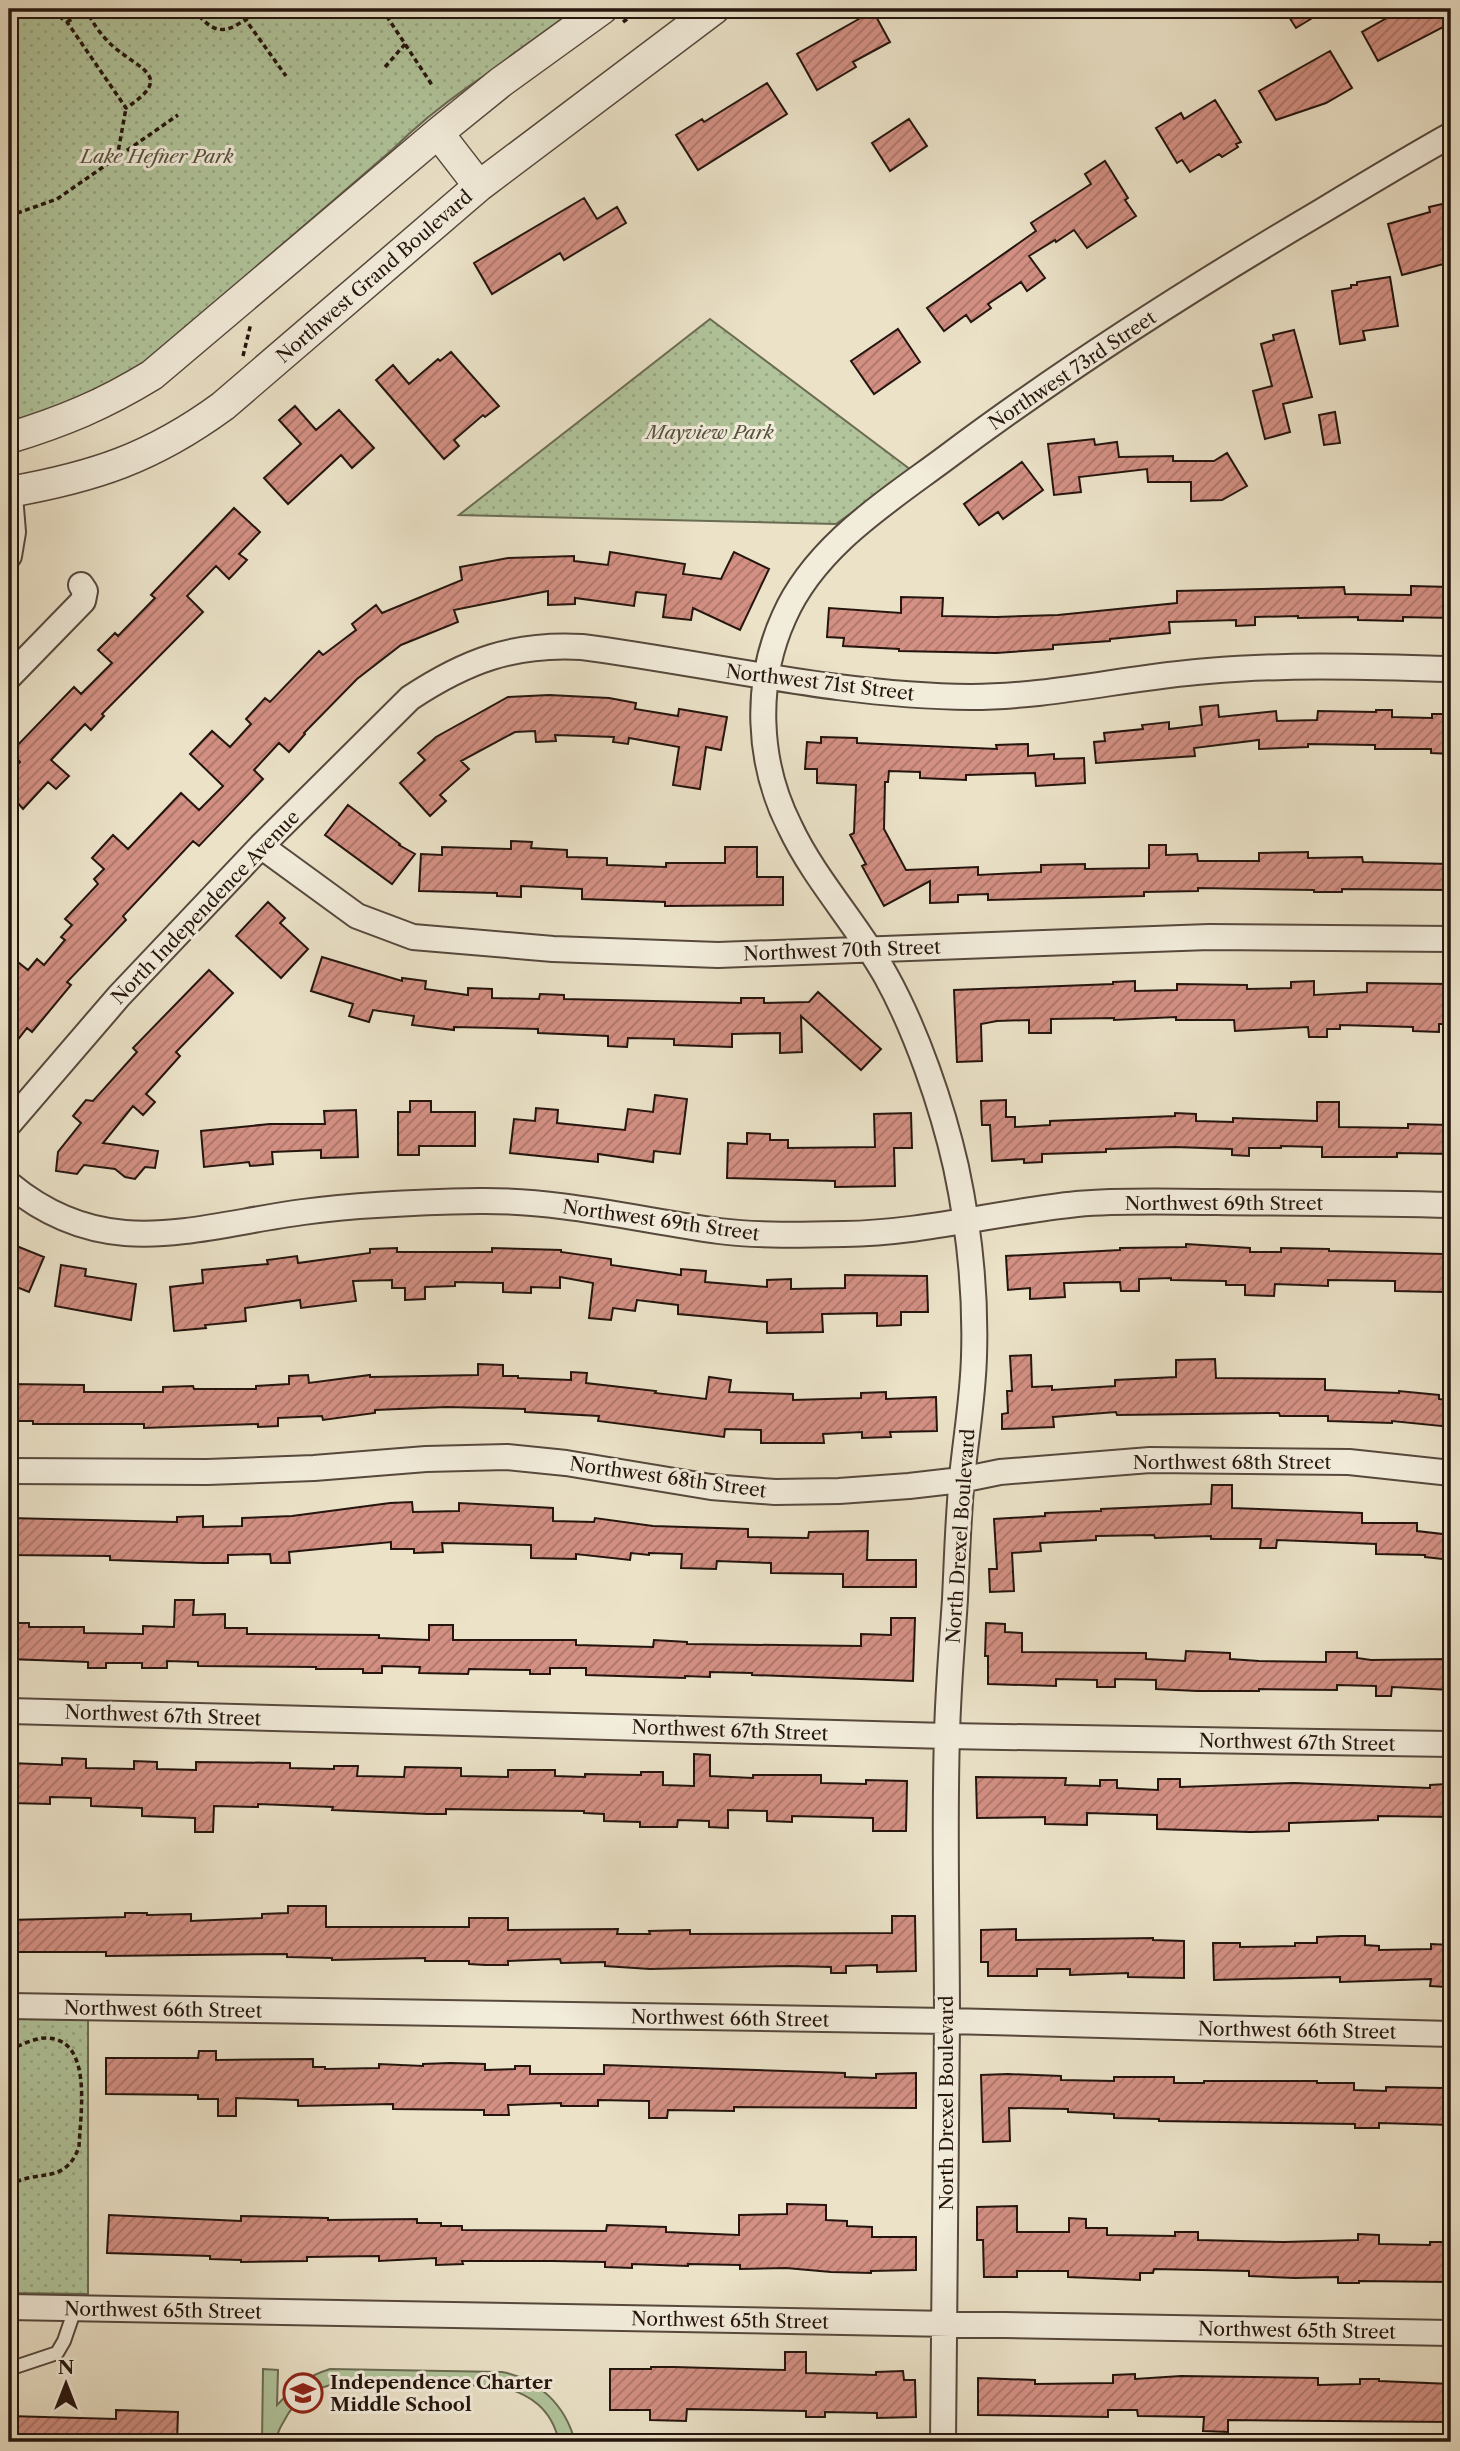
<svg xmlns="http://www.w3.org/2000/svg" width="1460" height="2451" font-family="'Libre Caslon Text',serif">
<defs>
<pattern id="grass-dots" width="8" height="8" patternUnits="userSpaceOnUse" patternTransform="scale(1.75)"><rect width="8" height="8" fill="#b1c49b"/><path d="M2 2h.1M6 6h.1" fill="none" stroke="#98a884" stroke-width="1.8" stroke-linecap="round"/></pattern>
<pattern id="building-hatch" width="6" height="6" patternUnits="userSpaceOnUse" patternTransform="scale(1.75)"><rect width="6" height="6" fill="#d39083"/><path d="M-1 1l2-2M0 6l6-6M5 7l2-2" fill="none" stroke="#ab746a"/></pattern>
</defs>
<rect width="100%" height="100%" fill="#ebe2c8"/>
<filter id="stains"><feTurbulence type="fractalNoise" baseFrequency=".00286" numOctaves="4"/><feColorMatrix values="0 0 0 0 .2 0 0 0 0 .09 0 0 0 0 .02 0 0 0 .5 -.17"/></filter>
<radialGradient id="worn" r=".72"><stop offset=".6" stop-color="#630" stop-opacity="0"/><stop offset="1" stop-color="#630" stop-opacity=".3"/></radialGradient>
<path fill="url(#grass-dots)" stroke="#6b6c54" stroke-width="2" d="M9,9h555l7,11c-62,39 -126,77 -178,129l-245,211 -51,29 -72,31 -16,-6z
M710,319l201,151 -75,54 -377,-9z
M9,2018l79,2v274l-79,-1z"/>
<path fill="#b1c49b" stroke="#6b6c54" stroke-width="2" d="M263,2369l15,1 -1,35c18,-19 28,-28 53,-36l172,3c37,7 64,34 73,70h-16c-7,-33 -29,-49 -62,-56l-158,-3c-25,5 -43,14 -55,38 -4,7 -8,13 -8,21h-14z"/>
<path fill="url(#building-hatch)" stroke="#25150e" stroke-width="2" d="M1284,9h43l-31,19z
M1403,9h48v14l-73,38 -16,-29z
M873,11l17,31 -37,20 3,5 -39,23 -20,-36z
M1330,51l22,37 -26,15 -50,17 -17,-29z
M767,83l20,31 -89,56 -22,-35 26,-16 2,3z
M1215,100l26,42 -5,2 2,3 -16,10 -3,-3 -29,18 -8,-12 -5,3 -21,-35 25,-15 3,6z
M909,119l18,27 -37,25 -18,-28z
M1105,161l23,37 -3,2 11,16 -49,32 -13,-18 -18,12 -1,-2 -26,16 16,22 -18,13 -6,-9 -33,22 3,4 -20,14 -5,-7 -22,16 -17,-23 109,-77 -5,-8 60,-39 -6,-10z
M584,198l13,21 20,-12 9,16 -62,37 -4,-7 -68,41 -18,-31z
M1447,203l4,15v44l-49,13 -14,-51 42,-12 -1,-5z
M1390,277l8,49 -35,5 2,9 -25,4 -8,-53 19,-3v-3h6v-3z
M898,329l22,33 -46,32 -23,-33z
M1294,330l18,67 -29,7 7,28 -25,7 -12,-48 19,-5 -11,-42 13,-4 -1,-5z
M451,352l48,54 -14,11 -2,-2 -29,25 5,6 -15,13 -68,-79 17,-15 16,19 29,-25 2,2z
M295,406l21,24 23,-20 35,38 -22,20 -11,-13 -53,49 -24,-26 37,-34 -22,-24z
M1335,412l5,31 -16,2 -5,-30z
M1094,439l1,6 22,-3 2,15 54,-1v5h41l13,-8 20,33 -25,14 -31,1v-19h-43l-1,-13 -68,8 2,15 -27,3 -6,-51z
M1022,462l21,28 -40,29 -5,-7 -19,13 -15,-21z
M234,508l26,24 -21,22 8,6 -18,19 -13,-13 -29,30 16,16 -101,102 2,2 -13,14 -6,-6 -34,36 18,16 -13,13 -8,-7 -25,27 -5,-6 -9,11v-40l11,-12 -9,-10 63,-65 7,7 31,-31 -14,-13 17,-17 3,3 37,-38 -4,-3z
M610,552l75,12 -2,10 38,5 13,-27 35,17 -29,61 -47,-22 -2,12 -28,-3 3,-22 -30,-3 -2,14 -59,-8v6l-27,1v-14l-94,19 4,12 -57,23 -44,34 -53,54 1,1 -16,18 -10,-9 -25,27 9,9 -64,67 -6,-5 -70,75 3,4 -59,62 4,3 -39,47 -5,-4 -18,23v-75l10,-13 9,7 9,-11 7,6 21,-25 -4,-3 11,-12 -7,-6 33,-35 -4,-5 10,-10 -12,-11 21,-23 15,14 53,-56 18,17 24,-24 -33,-32 22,-23 18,16 21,-23 -5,-5 19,-21 5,4 49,-51 4,4 33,-25 -4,-6 24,-19 6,8 80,-33 -2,-13 48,-9 66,-2v5l34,4z
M1411,586l40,1v31l-48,-1v4l-45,-1v-3l-60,1v-2l-43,1v8l-19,1v-6l-67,2 1,11 -60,6v2l-57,4v4l-57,4 -97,-2v-2l-56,-3 1,-8 -17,-1 2,-29 72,5v-16l42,1 -1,18 54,1 62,-2 119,-12v-12l167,-4 1,7 66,1z
M549,695l60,3 27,5 -1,6 43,7 1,-7 48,8 -6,33 -15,-3 -6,42 -27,-4 6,-38 -50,-9 -1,6 -15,-2 1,-5 -59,-2 1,6 -20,1 -1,-11 -20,1 -54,29 8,8 -29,26 6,6 -16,15 -30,-33 25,-23 -7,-7 18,-16 72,-40z
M1218,705l1,12 57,-6 1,10 40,-1 1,-9 58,1v-2h16v7l40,1v-4h19v40l-20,-1v-4h-56v-4l-67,-1v3l-49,2v-9l-65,8 1,8 -99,7 -2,-21 11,-1 -1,-8 39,-4 -1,-4 27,-3v7l33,-4 -2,-18z
M821,737l36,1v5l140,6 -1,-4 32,-1v12l26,-2v5l30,-1 1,25 -49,3 -1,-13 -69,2v5l-46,-2v-6l-31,-1 -1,11h-3l-1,47 22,41 72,-3v8l63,-3v-7l44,-1v5l64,-1v-23h17v10l31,-1 1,7h61v-8l49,-1v6l54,-1 1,5 88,2v26l-109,-1v3h-28v-2l-116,-2v3l-54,1v4l-156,4v-6l-30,1v7l-28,1v-22l-46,25 -22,-40 4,-2 -16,-29 4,-2 2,-48 -39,-2v-14h-12l2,-27 14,1z
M348,805l52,39 -1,1 16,9 -23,30 -67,-49z
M511,841l21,1 -1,6 36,2v7l40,1v7l59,2v-4h59v-16h32v30h26v28l-118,1v-4l-83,-3v-10l-61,-3v11l-24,-1v-3l-78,-2 2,-37 21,1v-8l69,2z
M268,902l17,16 -5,5 28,26 -27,29 -45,-42z
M322,957l80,24v-3l24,3 -1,8 43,6v-7l24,1v9l47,1 1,-5 24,1v4l45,1 132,3v-5h23v5l45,-1 9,-10 63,57 -20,21 -60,-54 1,36 -22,1v-20l-48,1v13l-58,-2v-6l-46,-1 -1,9 -19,-1v-10l-70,-3v-4l-84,-2v3l-42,-5 2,-9 -41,-6 -4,12 -20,-6 4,-12 -42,-13z
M209,970l24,23 -57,59 4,4 -34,38 9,8 -12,13 -10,-9 -30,37 55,8 -3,17 -10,-1 -10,12 -10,-2 -10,-8 -31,-4 -7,9 -21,-3 2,-19 23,-29 -8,-7 13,-16 7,1 44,-49 -4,-4z
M1135,981v10l42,-1v-6l70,1v4l44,-1v-6l23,-1v14l53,-3v-9l84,1v40h-12v8l-26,-1v-4l-73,-2v4h-13v8h-18l-1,-10 -73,4 -1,-11h-58v-3l-62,3v-2l-63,1v14h-22v-13l-32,1 -16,3 1,37 -25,1 -3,-72 159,-6v-2z
M655,1095l32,4 -7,55 -26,-3 -1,11 -55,-8v8l-88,-9 4,-34 21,2 1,-13 22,2 -1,13 68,7 3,-21 25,3z
M1006,1100v17h9v10l35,-2v-4l125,-5v-3l21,1v7l37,1v-4l84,3v-19h22v25l69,1v-4l43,1v29l-54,-1v4h-75v-10l-41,-1v2h-32v8l-17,-1v-6l-58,-2 -68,2v3l-64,2v8l-18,1v-4l-32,2 -2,-36h-8l-1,-24z
M410,1101h21v11h44v34h-56v9h-21v-43h12z
M356,1110l2,47 -37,1v-8l-49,2 1,12 -23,2 -1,-4 -45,5 -3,-36 69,-7h55l-1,-13z
M911,1113l1,35h-18l1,38 -60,1v-6l-108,-3 1,-35 19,1v-11l23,1v6h18v8l87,-1 -1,-33z
M9,1243l35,14 -15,35 -20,-8z
M1186,1244l64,4v4h31v-4l48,1v2l115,3 7,1v27l-8,-1v11l-48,-1v-10l-67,-1v6l-53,-2 -1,12 -29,-1v-10h-19v-4l-55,-1v-2l-32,1v12h-18l-1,-9 -56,1 1,14 -35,2v-11l-22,2 -2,-34 114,-6v-2l66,-1z
M397,1248v4h95v-4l69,2v2l50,7v6l70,10v-6l25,2 -1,11 62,5v-7l24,-1v10l54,-1v-13l82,1 1,36h-27v13l-24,1v-13l-55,1 1,18 -56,1v-11l-89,-8v-9l-41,-5 -2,11 -22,-3 -2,12 -22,-2 4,-35 -33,-6v11l-29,-1v6l-28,-1v-9l-48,-1v4l-30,1v12l-20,1v-12h-13v-8l-39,1 3,20 -55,7 -1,-8 -55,8 1,13 -41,4 1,3 -32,3 -4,-44 33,-4 -1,-13 66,-6 -1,-4 30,-4 1,7 72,-10v-4z
M61,1265l25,4 -1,7 51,8 -5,36 -76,-14z
M1031,1355l1,32 20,-1v4l63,-4v-6l61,-3v-17l39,-1 1,19 109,1v11l74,3v-2l40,4v4l12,2v26l-59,-6v2l-64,-2v-5h-48l-1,-3 -162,2 -1,-3 -63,5 1,10 -52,2v-15l6,-1 -1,-22h5l-2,-35z
M478,1364l25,1v11h15v2l53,2v-8l16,1 -1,10 70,8 -1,2 51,6 3,-22 22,3 -2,12 64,2v6l68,-2v-5l25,-1v7l50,-2 1,34 -47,1 1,5 -29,1v-6l-39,2 1,9h-63v-13l-36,-1 -1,8 -126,-16 1,-5 -74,-4v-3l-78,-2 -72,3v3l-52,7 -1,-4 -44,2v8l-20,1v-3l-114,4v-4h-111v-3h-24v-37l75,1v7h79v-5l30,-1 1,3h62v-3l33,-2v-8l19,-1 1,8 61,-8v2l108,-2z
M1212,1485h20v23l130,5v10h55v8l34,4v25l-26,-3v-2l-49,-1v-10l-99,-4 -1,8h-16l1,-9h-50v-3l-56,2 -1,-3 -58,1v4l-56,3 1,8 -29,2 2,38 -24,1 -1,-23h8l-3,-50 51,-3v-3l56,-2v-2l110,-5z
M412,1502l1,10 46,-1v-8l94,5v13l41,1 1,-4 58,8 95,3v8l60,1 1,-6 59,-1 -1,29h49v27h-73v-13l-72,-1v-10l-54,-2 -1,8 -35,-1 1,-14 -33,-1v2l-18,-2 -1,7 -54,-6v5l-45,-1v-13l-89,-2 1,9 -29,1v-4h-23v-7l-102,10 1,11h-19l-1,-9 -42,1v8h-25l-93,-3v-4l-101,-1v-37l168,4v-5l26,-1v11l39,-1v-8l50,-2 98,-13z
M175,1600h19l-1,15 32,-1v14h22v6l132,1v3l50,2v-15h24v15h123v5l77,2 1,-7 33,2v2l174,2v-12l30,1v-17h24l-2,63 -161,-6v-2l-42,-1v5l-25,-1v2l-99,-3v-7h-36v6h-20v-4l-61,-1 -1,5 -49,-1 1,-6 -38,-1v7h-19v-4h-47v-2l-118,-1v-4l-31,-1v7h-25v-5h-36v5h-18v-6l-79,-3v-36h20v4h55v6l59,1v-8l31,1z
M986,1623l19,1v8l17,1v19l124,1v6l39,2 1,-10 44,2v6l29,2 67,1v-10h31v6l14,2 80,-1v31l-59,-3 -1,9h-15v-10l-39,-1v5l-78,-1v2h-62l-41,-2v-9l-41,-1v8h-18v-7l-41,-1v7l-68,-2v-28h-3z
M694,1754l16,1v21l43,2v-3h68v8l45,1v-4l41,1 -1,50h-33v-13l-81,-2v6l-25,-1v-10l-39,-1v18l-19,-1v-6l-31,-1 -1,7h-37v-5l-36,-1v-7l-20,-1v-2l-138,-2v5h-18l-96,-4 1,-3 -75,-3v3l-44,-1 -1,26h-18v-14l-53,-2v-8l-51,-2v-8l-41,-1v7l-41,-1v-40l53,2v-7l24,1v9l48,1v-8l23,1v7l39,1v-8l94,1v5l44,1v-3h24l-1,10 47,1 1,-10 56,1v8l47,1v-7h47v6l30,1v-3l56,1v-3h22v13l31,1z
M976,1777l90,1 -1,7 35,1v-6h17v8l41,2v-11h22v8l114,-4 136,5v-3l16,-1v8h5v25l-73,-1v4l-89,3v8l-39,1 -93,-3v-14l-70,-2v12l-42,-1v-7l-68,1z
M288,1906h38v21h143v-9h39v12l110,-1 -1,5h33l-1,-3 41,-1v4l202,-1v-17h23l1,55 -39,1v-7l-31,1v7h-15v-6l-40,-1 -141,3 -45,-3v-4l-44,1 -1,-4 -52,2v4h-23l-16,-1v-3h-44v-3l-93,2v-2l-45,-1v-3l-181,2v-4h-89v-4l-8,1v-29l116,-3v-4h22v2l44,-1v7l71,-3v-4l26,-1z
M1016,1929v11l137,-2v2l31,1v37l-56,-1v-4l-58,2v-6h-33v7h-49v-14h-7v-32z
M1341,1936h24v9l14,1v4l52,-1v-5l20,1v33h-3l-1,9 -17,-1 1,-7 -91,3v-5l-126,3 -1,-37h27v4l55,-1v-3h22v-6z
M199,2051h17v9l97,-1v8h12v2l54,-1v-4l44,2v-2l27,-1 35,1v6l30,-1v-3h15v8h74v-9l241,8v4l31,1v-4l40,-1v35l-182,-1v4l-66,-1 -1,8h-18v-17l-51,-1v6h-37v-3l-53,2 1,10h-25v-5l-91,-1v-5l-95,2v-6l-62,-2v18h-18v-17h-20v-4l-92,-1v-36h92z
M1008,2074l53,2v4l53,1v-4h60v6h30v-2h113v2h37v7l32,1v-4l59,1v5h6v32l-72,-2v5h-24v-4l-196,-3v-2l-45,-1v-4l-46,-2v-3l-59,-1 1,33 -27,1 -2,-67z
M787,2204l39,1v15l21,1v5l25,1v10h44v33l-45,1v2l-40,-1 -45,-4 -46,1v-4l-52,-1v2l-56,-2v4l-27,-1v-5l-53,-1h-90l1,3 -27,1v-7l-57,3v-5l-72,1v4l-66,1v-2l-31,-1v-3l-103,-3 2,-38 132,6v-5l87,2v2l89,-1v4h24v3h21v4l144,1 1,-6 59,2v5l73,3v-20l48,-1z
M1017,2206v26h52v-14l17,1v9h21v7l68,1v-4h23v8l86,2 74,-2v-6l21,1v9l51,1v-3h21v40l-92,-1v2h-21v-6l-43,1 -46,-2v-5l-95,-2 -1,4h-13v7l-72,-3v-6h-51v6h-33l-1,-37h-6v-33z
M785,2352h21v21l70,2v-3l27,-1 1,9h11l1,37 -39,1v-5l-52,-1v5h-19v-6l-119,-2 -1,12 -36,-1v-10h-40v-41h41v-2h23l111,3z
M1135,2374v5l46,-3 137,2v7l42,-1v-5h19v2l72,3v38l-223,-2v12l-25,-1 1,-14 -66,-1 -1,-6h-29v7l-130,-2v-37l57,2v4l78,-1v-8z
M116,2410l62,2 -1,30h-168v-26l107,3z"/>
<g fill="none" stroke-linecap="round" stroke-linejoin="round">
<g stroke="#56483c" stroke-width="16">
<path id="service" d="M9,2369l48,-16 7,-12 11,-32"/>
</g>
<g stroke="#56483c" stroke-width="28">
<path id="minor" d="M9,484l4,48 -4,24
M9,677l74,-76 2,-10 -4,-6
M261,846l96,70 56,21 140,12 165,6 491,-18 242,2
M9,1124l110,-128 142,-150 149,-148c56,-37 104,-55 172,-51 130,17 257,49 389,50 79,0 157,-20 237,-26 80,-7 162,-4 243,-2
M9,1184c96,80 184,43 294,28 58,-8 117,-10 176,-11 81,-1 160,19 240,30 41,5 83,4 125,3 78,-1 155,-22 233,-30 46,-4 93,-2 139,-2 79,1 157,1 235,3
M9,1471l198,1 107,-4 112,-9 81,-2 59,6 145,24 64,5 64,-1 70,-5 52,-6 39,-8 150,-12 199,2 102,11
M9,1711l938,25 504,8
M9,2006l938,15 504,13
M9,2307l1442,26
M943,2442c1,-140 3,-281 4,-421 0,-95 -3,-191 0,-286 1,-45 5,-90 8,-136 2,-40 3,-81 7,-122 4,-40 11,-80 12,-121 2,-63 -5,-128 -18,-189 -14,-62 -40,-137 -70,-191 -29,-52 -71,-96 -96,-149 -33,-65 -36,-144 -6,-210 31,-71 104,-116 163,-160 120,-90 246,-170 375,-246 43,-26 86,-52 129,-76"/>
</g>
<g stroke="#56483c" stroke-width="33">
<path id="tertiary" d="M438,133l41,53
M9,438c55,-17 94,-33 143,-63l286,-242 63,-51 101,-73
M9,492c85,-15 143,-34 214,-86l256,-220 235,-177"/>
</g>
<path stroke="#25150e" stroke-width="3.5" stroke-dasharray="5 3.5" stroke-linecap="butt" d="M194,9c26,36 39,17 69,0
M242,9l3,10 41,57
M382,9l50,76
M17,14l40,1 10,7 59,86c47,-31 17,-37 -11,-60 -12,-10 -23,-25 -29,-39
M67,22l19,-11
M623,22l18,-13
M385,67l21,-24
M117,158l9,-50
M9,216l48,-17 121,-84
M243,356l8,-33
M9,2049c12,-3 24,-11 37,-11 48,0 34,78 33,109 -15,40 -41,20 -70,39
M9,2220l4,4"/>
<use href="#service" stroke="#f2ecdb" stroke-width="12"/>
<use href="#minor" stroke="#f2ecdb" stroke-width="24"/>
<use href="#tertiary" stroke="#f2ecdb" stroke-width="30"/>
</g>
<defs>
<g id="school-ring" transform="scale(2.0125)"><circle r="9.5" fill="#f2ecdb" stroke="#8f2418" stroke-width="1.5"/><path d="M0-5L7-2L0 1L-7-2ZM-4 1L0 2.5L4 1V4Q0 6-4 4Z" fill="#8f2418"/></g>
</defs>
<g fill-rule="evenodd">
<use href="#school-ring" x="303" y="2393"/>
</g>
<g text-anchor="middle" stroke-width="6" stroke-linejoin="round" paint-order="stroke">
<g font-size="19" font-style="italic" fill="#56523f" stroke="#f2ecdb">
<text x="157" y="163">Lake Hefner Park</text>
<text x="710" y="439">Mayview Park</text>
</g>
<g font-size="19" fill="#25150e" stroke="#f2ecdb">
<text transform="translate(374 276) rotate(-41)" y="7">Northwest Grand Boulevard</text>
<text transform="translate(1072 370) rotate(-34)" y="7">Northwest 73rd Street</text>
<text transform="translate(820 682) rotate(7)" y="7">Northwest 71st Street</text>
<text transform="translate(205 907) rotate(-46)" y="7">North Independence Avenue</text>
<text transform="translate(842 950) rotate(-2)" y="7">Northwest 70th Street</text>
<text x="1224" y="1210">Northwest 69th Street</text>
<text transform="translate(661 1220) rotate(8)" y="7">Northwest 69th Street</text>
<text x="1232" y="1469">Northwest 68th Street</text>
<text transform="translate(668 1477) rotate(8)" y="7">Northwest 68th Street</text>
<text transform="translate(960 1536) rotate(-86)" y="7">North Drexel Boulevard</text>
<text transform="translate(163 1715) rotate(2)" y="7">Northwest 67th Street</text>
<text transform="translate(730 1730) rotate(2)" y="7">Northwest 67th Street</text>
<text transform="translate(1297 1742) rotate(1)" y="7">Northwest 67th Street</text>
<text transform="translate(163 2009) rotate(1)" y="7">Northwest 66th Street</text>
<text transform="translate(730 2018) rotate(1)" y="7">Northwest 66th Street</text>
<text transform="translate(1297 2030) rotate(1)" y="7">Northwest 66th Street</text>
<text transform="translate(946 2103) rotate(-90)" y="7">North Drexel Boulevard</text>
<text transform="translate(163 2310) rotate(1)" y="7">Northwest 65th Street</text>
<text transform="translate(730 2320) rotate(1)" y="7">Northwest 65th Street</text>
<text transform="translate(1297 2330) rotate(1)" y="7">Northwest 65th Street</text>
</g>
<g font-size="19" font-weight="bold" fill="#25150e" stroke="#f2ecdb" text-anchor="start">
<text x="330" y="2389">Independence Charter<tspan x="330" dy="22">Middle School</tspan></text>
</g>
</g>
<rect width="1460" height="2451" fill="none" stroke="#ebe2c8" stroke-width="35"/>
<rect x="10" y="10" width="1439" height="2430" fill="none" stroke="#25150e" stroke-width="3.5"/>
<rect x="18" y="18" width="1425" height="2416" fill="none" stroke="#25150e" stroke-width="2"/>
<g transform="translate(66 2384)" stroke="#f2ecdb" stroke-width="5" paint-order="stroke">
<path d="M0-5L12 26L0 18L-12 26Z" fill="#25150e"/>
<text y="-10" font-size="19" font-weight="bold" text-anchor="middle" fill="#25150e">N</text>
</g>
<rect width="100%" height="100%" filter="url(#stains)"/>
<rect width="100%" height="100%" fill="url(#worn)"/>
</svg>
